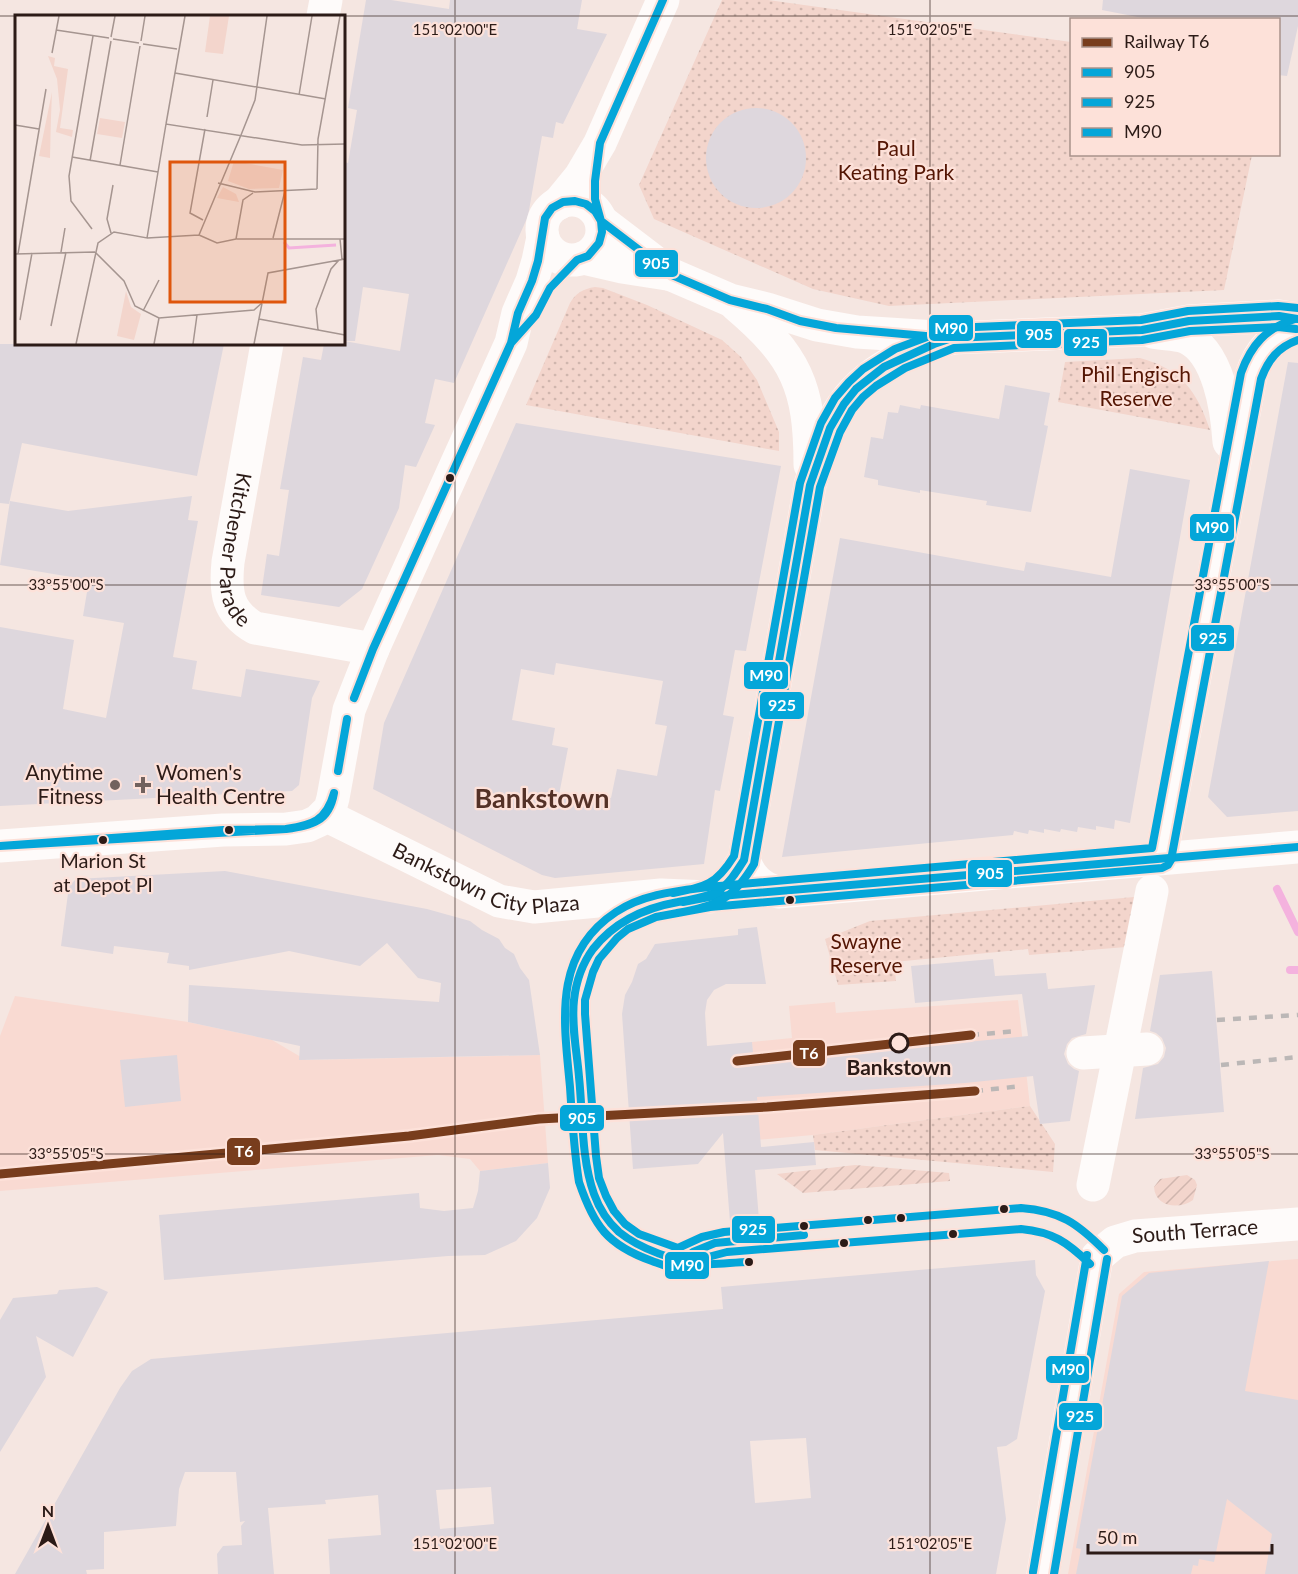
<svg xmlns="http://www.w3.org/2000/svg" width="1298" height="1574" font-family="Lato,sans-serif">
<defs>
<pattern id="park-dots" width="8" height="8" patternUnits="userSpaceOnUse" patternTransform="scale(1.5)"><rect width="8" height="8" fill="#f3d5cc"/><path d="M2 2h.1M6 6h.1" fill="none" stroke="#d0b6ae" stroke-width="1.8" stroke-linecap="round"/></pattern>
<pattern id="garden-furrows" width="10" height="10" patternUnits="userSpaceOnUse" patternTransform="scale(1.5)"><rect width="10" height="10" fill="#f3d5cc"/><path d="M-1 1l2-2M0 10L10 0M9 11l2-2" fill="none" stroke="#d0b6ae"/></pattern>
</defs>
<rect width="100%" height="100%" fill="#f5e6e1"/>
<path fill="#f9dad2" d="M15,996l173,26 84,18 34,20 234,-5 8,108 -68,8 -10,-12 -32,-4 -438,36v-155z
M1018,1000l12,106 -217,29 -57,5 -4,-98 40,-4 -3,-32 46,-4 1,11z
M1298,1259v315h-230l51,-280 25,-22z"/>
<path fill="url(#park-dots)" d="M722,0h46l303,42 1,112 180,1 -28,135 -335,16 -76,-17 -159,-70 -15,-34z
M595,287l8,1 44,17 75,35 19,17 16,23 22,52v19l-253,-46 44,-102c6,-10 13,-14 25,-16z
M1140,358c41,11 57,33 70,72l-152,-28 7,-40z
M1134,897l4,49 -109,9 -1,-6 -134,13 2,19 -58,4 -13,-46 45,-18z
M1030,1106l25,38 -2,28 -238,-22 -2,-15z"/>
<path fill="url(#garden-furrows)" d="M855,1165l94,8 1,8 -147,12 -26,-19z
M1187,1175l8,5 2,5 -4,15c-14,10 -38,7 -39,-13l6,-8z"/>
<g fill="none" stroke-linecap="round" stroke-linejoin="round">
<path stroke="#f4b2de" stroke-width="8" d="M1277,889l21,43
M1290,970h8"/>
</g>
<path fill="#ded7dd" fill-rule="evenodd" d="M366,0h25l58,9 1,-9h132l-5,29 30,5 -44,90 -7,-2 -3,16 -11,-2 -14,80 -74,167 -19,-4 -10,44 10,2 -19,42 -11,-2 -6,43 -37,81 -23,18 -78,-12 6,-41 12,2 10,-66 -9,-1 23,-132 18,3 3,-16h20v-3l56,10 9,-57 -46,-7 -8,54h-11v-179l4,1 9,-53 -9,-2z
M1103,0h195v26l-11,50 -9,-1v-55h-125l-51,-10z
M706 158a50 50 0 1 1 100 0a50 50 0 1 1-100 0Z
M0,344h224l-27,132 -175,-33 -13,61 -9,-1z
M1288,362l10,1v448l-71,6 -19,-20z
M1005,385l45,8 -6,32 4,1 -17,86 -45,-7 1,-4 -67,-11v3l-42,-8v-5l-14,-3 7,-40 12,2 5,-27 10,1 2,-8 20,4 1,-4 78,14z
M516,423l265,43 -35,185 -11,-1 -12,65 11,2 -14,74 -5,-1 -11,74 -149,14 -13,-3 -169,-86 11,-66zM556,663l107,18 -8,43 12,2 -10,50 -40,-7 -6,29 -14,-2 -1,5 -37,-6 9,-47 -16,-3 3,-17 -43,-8 9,-51 33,6z
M1130,469l60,11 -60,343 -15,-3 -1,9 -18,-3v4l-18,-3 -1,5 -16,-3 -1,3 -16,-3v4l-15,-3 -1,4 -14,-3 -1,4 -231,22 58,-319 184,33 2,-9 85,15z
M192,496l-4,24 10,1 -25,136 24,4 -5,28 49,8 5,-28 74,12 -8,17 -13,87 -7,6 -292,15v-179l74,13 -11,69 43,9 18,-95 -41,-7 6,-36 -89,-15 10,-64 58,10z
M225,871l202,38 43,12 12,9 17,9 6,9 9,6 6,14 9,12 11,75 -241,5 1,-14 -112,-24 1,-37 250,17 2,-19 -23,-5 -31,-35 -27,23 -71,-15 -100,19v-4l-22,-3 2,-10 -55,-7 -1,8 -52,-8 8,-60 7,-7z
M757,927l9,57h-40l-12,6 -7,10 -2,13 2,33 45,-4 2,21 274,-27 -6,-42 -107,9 -4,-37 82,-7 2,17 51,-3 2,16 47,-4 -9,49 -14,4 -5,6 -3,10 4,10 6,5 5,2 -9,50 -30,3 -7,-48 -68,7 -208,14 4,50 53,-5 2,23 -61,5 4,50 -29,2 -7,-89 -25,31 -65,5 -11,-155 3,-19 7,-13 6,-18 8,-5 9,-15 83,-9v-6z
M1212,971l12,141 -89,7 8,-51 15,-4 6,-7 2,-9 -4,-10 -6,-5 -6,-2 10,-56z
M177,1055l4,46 -56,6 -5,-47z
M548,1163l2,25 -13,30 -21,23 -31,14 -37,1 -284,24 -5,-65 260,-22 1,15 24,3 29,-3 5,-17 2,-20z
M1035,1260l1,15 9,16 -28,148 -11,7 -9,1 9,72 -10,55h-666l-2,-35 53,-4 -3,-40 -53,5 1,4 -58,4 6,66h-56l-1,-20 6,-8 19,-1 -1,-19 4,-5 -5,1 -4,-50h-51l-6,17 -3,37 -72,6v37l-18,1 1,4h-72l105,-186 12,-17 19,-12 572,-50 -2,-22zM806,1438l5,60 -56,5 -5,-62zM491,1487l3,37 -54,5 -4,-39z
M1269,1261l-24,130 53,9v174h-33l7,-40 -45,-35 -13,63 -15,-3 -1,7 -5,-1 -2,9h-115l5,-25 -5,-1 46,-252 27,-23z
M97,1287l11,5 -35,65 -37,-21 10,41 -46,75v-132l13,-22 44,-4 2,-4z"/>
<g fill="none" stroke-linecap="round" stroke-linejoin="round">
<g stroke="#fefbfa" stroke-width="33">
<path d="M323,16l3,-16"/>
<circle cx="572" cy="230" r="30"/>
<path d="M558,204l22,-27 20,-34 63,-143"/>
<path d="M601,221l71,54 58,25 37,9 50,16 40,7 95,6 190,-8 47,-9 90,-5 19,3"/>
<path d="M583,258l39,9 45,7"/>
<path d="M736,305c60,51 74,81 74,160"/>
<path d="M1153,332c10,2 23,2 32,5 34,14 42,74 44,105"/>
<path id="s1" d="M267,344l-39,218c-3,30 -1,50 27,66l118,21"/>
<path id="s2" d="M325,815l174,86 35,6 127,-12 48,2 16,-10 19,-27 66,-375c7,-22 13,-45 24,-65 23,-47 71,-67 118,-82"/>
<path d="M0,846l223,-16 63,-1 21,-3 11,-5 12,-12 3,-11 16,-88 24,-61 138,-306 7,-30 14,-32 6,-20 5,-24"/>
<path d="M1161,858l90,-482c8,-25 21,-40 47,-47"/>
<path d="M744,860c6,17 16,28 34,32l520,-45"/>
<path d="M1083,1053l64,-4"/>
<path d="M1093,1185l59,-294"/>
<path id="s3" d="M1043,1574l54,-317 18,-15 20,-6 163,-12"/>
</g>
<path stroke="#bbb7b6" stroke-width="4.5" stroke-dasharray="8 8" stroke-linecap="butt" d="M1217,1020l81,-5
M971,1035l47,-4
M1221,1065l77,-8
M975,1091l47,-5"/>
<g stroke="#fde1d9" stroke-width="12">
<path id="bus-1" d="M663,0l-63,143 -5,38v18l6,22 71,54 58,25 37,9 33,12 36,7 112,10
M575,201l11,3 9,7 6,10 1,11 -3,11 -11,13 -11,4 -27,28 -14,27 -25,28 7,-30 14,-32 6,-20 7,-43 7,-10 11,-6z
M373,649l138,-306
M354,698l19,-49
M354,698l19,-49
M338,771l9,-52
M338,771l9,-52
M286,829l-286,17 223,-16z
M286,829c26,-4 40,-8 48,-36
M286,829c26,-4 43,-7 48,-36
M683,902l26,-5 589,-50
M693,1252l22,-9 89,-8
M749,1262c-15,0 -30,3 -45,2 -28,-2 -64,-15 -85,-32 -11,-10 -20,-24 -25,-38 -13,-36 -11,-79 -15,-117 -2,-25 -8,-52 -5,-77 2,-18 8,-36 19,-51 22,-28 51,-41 85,-47 14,-3 28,-4 40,-11 11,-7 19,-20 26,-31l66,-375 20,-57 14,-24 12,-15 28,-22 50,-23 18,-6 190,-8 47,-9 90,-5 19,3"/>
</g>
<g stroke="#fde1d9" stroke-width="12">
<path id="bus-2" d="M677,913c39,-7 56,-13 77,-49l66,-377 20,-55 12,-22 11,-13 13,-11 29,-18 49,-20 188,-8 48,-9 88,-4 18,2
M1104,1250c-27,-27 -44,-39 -83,-42l-297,24 -22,5 -24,11 -39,-14 -14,-10 -11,-13 -8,-15 -7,-18 -3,-22 -11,-142v-14l8,-28 6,-13 18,-21 11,-9 28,-12 54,-10 452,-39 6,-3 3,-5 90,-481c7,-19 17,-32 37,-39
M1054,1574l53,-315"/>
</g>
<g stroke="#fde1d9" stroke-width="12">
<path id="bus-3" d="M673,893c32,-6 43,-8 61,-37l66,-373 21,-60 14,-25 14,-16 14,-13 32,-20 56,-21 190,-8 47,-9 90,-5 20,2
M1090,1264c-23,-22 -37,-32 -69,-35l-294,23 -19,5 -30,12c-9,-1 -18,-5 -26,-8 -45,-16 -58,-35 -73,-79 -5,-31 -7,-63 -9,-95 -6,-65 -18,-133 46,-175 27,-18 61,-21 92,-25l444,-39 89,-475c10,-28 25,-45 54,-54
M1033,1572l54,-317"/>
</g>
<use href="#bus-1" stroke="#04a6d9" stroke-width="8"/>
<use href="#bus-2" stroke="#04a6d9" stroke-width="8"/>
<use href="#bus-3" stroke="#04a6d9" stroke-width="8"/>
<g stroke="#fde1d9" stroke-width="14">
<path id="rail-1" d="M737,1061l234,-26
M0,1174l409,-38 130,-17 228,-12 208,-16"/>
</g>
<use href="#rail-1" stroke="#783d1d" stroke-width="9"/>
</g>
<path fill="none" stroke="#2c1b17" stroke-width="1.5" stroke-opacity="0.45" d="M455,0v1574M930,0v1574M0,16h1298M0,585h1298M0,1154h1298"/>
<g fill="#2c1b17" stroke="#fde1d9" stroke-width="2">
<circle cx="450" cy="478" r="5"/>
<circle cx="229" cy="830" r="5"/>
<circle cx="103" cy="840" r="5"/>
<circle cx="790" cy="900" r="5"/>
<circle cx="1004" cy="1209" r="5"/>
<circle cx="901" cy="1218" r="5"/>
<circle cx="868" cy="1220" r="5"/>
<circle cx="804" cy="1226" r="5"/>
<circle cx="953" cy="1234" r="5"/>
<circle cx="844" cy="1243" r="5"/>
<circle cx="749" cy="1262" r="5"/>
</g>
<g fill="#72625e" stroke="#fde1d9" stroke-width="2">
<circle cx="115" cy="785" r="6"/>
<path d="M140 776h6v6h6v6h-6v6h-6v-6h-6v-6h6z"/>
</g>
<circle fill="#fde1d9" stroke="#2c1b17" stroke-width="3" cx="899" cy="1043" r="9"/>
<g text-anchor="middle" stroke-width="4.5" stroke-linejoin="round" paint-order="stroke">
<g font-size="20" fill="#2c1b17" stroke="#fde1d9">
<text x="103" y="868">Marion St<tspan x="103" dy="24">at Depot Pl</tspan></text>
</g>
<g font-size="21" fill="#541503" stroke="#fde1d9">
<text x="896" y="156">Paul<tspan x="896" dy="24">Keating Park</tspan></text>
<text x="1136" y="382">Phil Engisch<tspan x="1136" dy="24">Reserve</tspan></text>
<text x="866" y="949">Swayne<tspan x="866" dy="24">Reserve</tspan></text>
</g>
<g font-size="21" fill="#2c1b17" stroke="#fde1d9">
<text dy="7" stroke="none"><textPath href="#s1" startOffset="210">Kitchener Parade</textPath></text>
<text dy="7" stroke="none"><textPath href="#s2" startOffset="176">Bankstown City Plaza</textPath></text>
<text dy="7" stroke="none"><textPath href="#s3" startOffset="426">South Terrace</textPath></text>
</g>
<g font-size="21" fill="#2c1b17" stroke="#fde1d9" text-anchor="end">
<text x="103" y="780">Anytime<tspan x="103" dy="24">Fitness</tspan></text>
<text x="156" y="780" text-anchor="start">Women's<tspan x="156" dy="24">Health Centre</tspan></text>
</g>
<g font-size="21" font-weight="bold" fill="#2c1b17" stroke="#fde1d9">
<text x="899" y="1075">Bankstown</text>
</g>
<g font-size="27" font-weight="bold" fill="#543127" stroke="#fde1d9">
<text x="542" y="808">Bankstown</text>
</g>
</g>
<g transform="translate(15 15)">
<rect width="330" height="330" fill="#f5e6e1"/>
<path d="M33,41l7,2 -1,8 14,3 -8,59 13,2 -1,7 -16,-5 4,-22 -3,-31zM37,77l-1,25 -1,41 -11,-2zM85,103l25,4 -3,16 -25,-4zM219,146l49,9 -4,18 -30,1 -21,-8zM208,172l13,7 3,8 -22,-4zM111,276l5,16 10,7 -7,26 -17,-4z" fill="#f3d5cc"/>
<path d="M195,1h19l-6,38 -18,-2z" fill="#f3d5cc"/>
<path fill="none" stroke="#f4b2de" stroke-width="3" d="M269,227l5,6 47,-3"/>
<path fill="none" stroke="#a59590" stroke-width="1.5" d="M41,15l53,8M96,22l4,-21M98,24l26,4M126,26l4,-25M128,29l34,5M37,38l7,-37M160,58l151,26M284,80l13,-79M192,102l6,-37M151,109l19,-108M0,110l24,4M226,120l14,-35 12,-84M57,142l86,15M75,146l21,-120M105,150l20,-119M203,168l37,9 62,-3M302,174l1,-50 22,-123M188,205l-13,-7 15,-84M77,214l-21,-28 -2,-25 24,-140M96,218l-4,-14 6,-34M184,220l42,-100M184,220l18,8 19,-4M132,223l52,-3M258,223l12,-47M221,224h109M221,224l7,-39 10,-7M325,224l2,20M46,237l4,-24M80,237l29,29 11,25 24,12 95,-8 9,-8M0,239l80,-2M3,239l28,-165M128,296l16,-31M244,304l86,16M5,305l12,-67M36,311l15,-74M303,315l-2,-21 15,-40 8,-9M61,329l22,-101 16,-11 33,6 19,-114 136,21 43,-1M139,329l5,-26M178,329l4,-29M239,329l14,-71 77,-14"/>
<path fill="#df560d" fill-opacity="0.15" stroke="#df560d" stroke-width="3" d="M155,147h115v140h-115z"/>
<rect width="330" height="330" fill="none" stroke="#2c1b17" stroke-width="3"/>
</g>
<g font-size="15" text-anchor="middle" fill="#2c1b17" stroke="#fde1d9" stroke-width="4.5" stroke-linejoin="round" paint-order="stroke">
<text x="455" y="35">151°02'00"E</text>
<text x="930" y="35">151°02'05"E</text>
<text x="66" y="590">33°55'00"S</text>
<text x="1232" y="590">33°55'00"S</text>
<text x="66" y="1159">33°55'05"S</text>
<text x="1232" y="1159">33°55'05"S</text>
<text x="455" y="1549">151°02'00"E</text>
<text x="930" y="1549">151°02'05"E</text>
</g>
<g stroke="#fde1d9" stroke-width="2">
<rect x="634" y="249" width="45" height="29" rx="6" fill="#04a6d9"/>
<rect x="928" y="314" width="46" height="28" rx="6" fill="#04a6d9"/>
<rect x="1016" y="320" width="46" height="29" rx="6" fill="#04a6d9"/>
<rect x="1063" y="328" width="45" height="29" rx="6" fill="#04a6d9"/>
<rect x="1189" y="513" width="46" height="29" rx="6" fill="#04a6d9"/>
<rect x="1190" y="624" width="45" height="28" rx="6" fill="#04a6d9"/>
<rect x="743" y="661" width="46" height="29" rx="6" fill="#04a6d9"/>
<rect x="759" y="691" width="46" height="29" rx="6" fill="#04a6d9"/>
<rect x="967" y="859" width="46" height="29" rx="6" fill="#04a6d9"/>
<rect x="792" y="1039" width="34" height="28" rx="6" fill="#783d1d"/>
<rect x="559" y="1104" width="46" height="28" rx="6" fill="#04a6d9"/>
<rect x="226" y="1137" width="35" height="29" rx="6" fill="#783d1d"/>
<rect x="731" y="1215" width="45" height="29" rx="6" fill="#04a6d9"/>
<rect x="664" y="1251" width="46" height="29" rx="6" fill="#04a6d9"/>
<rect x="1045" y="1355" width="45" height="29" rx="6" fill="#04a6d9"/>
<rect x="1058" y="1402" width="45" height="29" rx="6" fill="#04a6d9"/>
</g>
<g font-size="16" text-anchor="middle" font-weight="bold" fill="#fff">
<text x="656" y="269">905</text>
<text x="951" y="334">M90</text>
<text x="1039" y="340">905</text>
<text x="1086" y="348">925</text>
<text x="1212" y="533">M90</text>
<text x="1213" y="644">925</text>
<text x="766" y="681">M90</text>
<text x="782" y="711">925</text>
<text x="990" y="879">905</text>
<text x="809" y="1059">T6</text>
<text x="582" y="1124">905</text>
<text x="244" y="1157">T6</text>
<text x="753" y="1235">925</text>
<text x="687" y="1271">M90</text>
<text x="1068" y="1375">M90</text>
<text x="1080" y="1422">925</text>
</g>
<rect x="1070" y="18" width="210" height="138" fill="#fde1d9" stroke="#a9928b" stroke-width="1.5"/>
<rect x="1082" y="38" width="30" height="9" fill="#783d1d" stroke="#a9928b" stroke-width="1.5"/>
<text x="1124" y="48" font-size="18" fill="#2c1b17">Railway T6</text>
<rect x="1082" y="68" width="30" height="9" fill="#04a6d9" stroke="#a9928b" stroke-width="1.5"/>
<text x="1124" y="78" font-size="18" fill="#2c1b17">905</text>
<rect x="1082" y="98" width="30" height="9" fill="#04a6d9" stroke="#a9928b" stroke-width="1.5"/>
<text x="1124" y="108" font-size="18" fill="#2c1b17">925</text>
<rect x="1082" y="128" width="30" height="9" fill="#04a6d9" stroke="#a9928b" stroke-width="1.5"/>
<text x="1124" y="138" font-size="18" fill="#2c1b17">M90</text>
<g transform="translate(48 1526)" stroke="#fde1d9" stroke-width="4.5" paint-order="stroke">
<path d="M0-4.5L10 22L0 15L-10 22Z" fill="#2c1b17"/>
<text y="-9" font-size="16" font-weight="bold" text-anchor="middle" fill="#2c1b17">N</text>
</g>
<path d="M1088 1544v9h184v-9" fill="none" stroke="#2c1b17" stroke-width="3"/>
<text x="1097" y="1544" font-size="18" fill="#2c1b17" stroke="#fde1d9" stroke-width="4.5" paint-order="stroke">50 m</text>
</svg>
